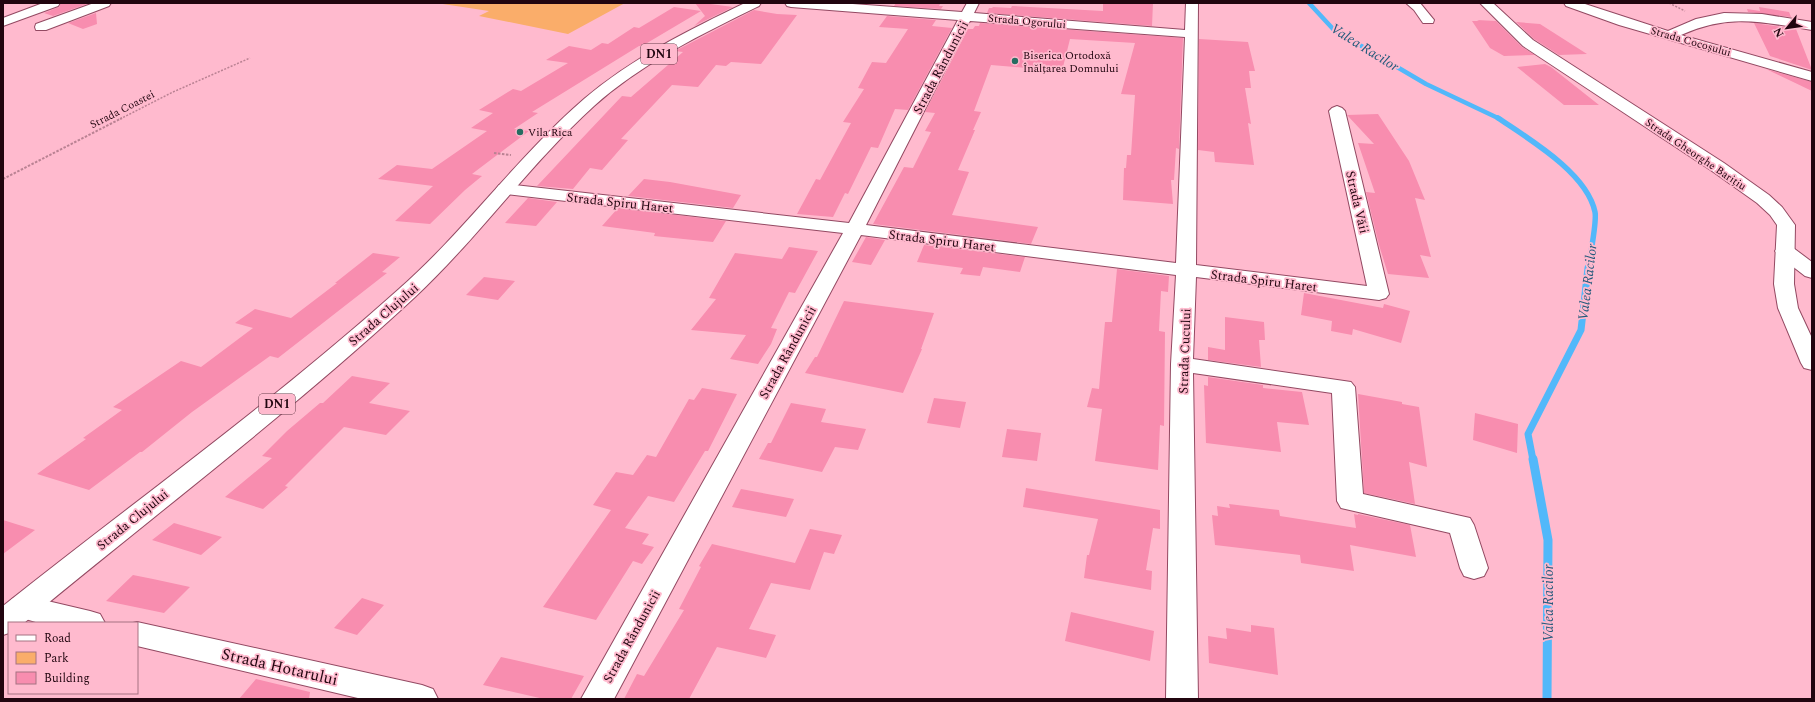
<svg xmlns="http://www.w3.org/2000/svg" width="1815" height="702" font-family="Spectral,serif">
<rect width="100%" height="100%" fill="#ffbace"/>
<path fill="#faad6a" d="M436,3h189l-57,31 -89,-18 10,-5z"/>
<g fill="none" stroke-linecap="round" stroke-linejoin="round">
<path stroke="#52b8fa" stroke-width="4.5" d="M1309,3l25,27 92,54 74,35"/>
<path stroke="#52b8fa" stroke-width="5.5" d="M1498,118c31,21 89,55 97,94 2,10 -5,45 -7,57"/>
<path stroke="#52b8fa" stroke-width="7" d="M1533,460l-5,-26 53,-104 7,-62"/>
<path stroke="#52b8fa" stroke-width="9" d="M1533,459l15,81 -1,159"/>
</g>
<path fill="#f88daf" d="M61,3h29l-37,13 -9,-3 15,-6z
M695,3h8l30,4 -39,19 11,-10z
M896,3h25l19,1 -1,2h4l-2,3 -47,-3z
M1103,3h50l-1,23 -165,-13 2,-5h3l1,-1 18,1 1,-2 91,5z
M674,7l27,4 -59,35h-3l-107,66 6,1 -24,16 15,2 -57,43 10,2 -17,14 -35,34 -35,-3 38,-35 -55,-7 19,-14 35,4 55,-38 -16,-3 22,-15 -14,-3 34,-21 8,2 47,-28 -22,-3 23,-14 22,4 11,-7 6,1 26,-17 5,1z
M1759,7l30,5 2,5 -43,-5 -1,-3 13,2z
M754,10l23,4 20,1 -36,49 -30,-2 -5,4 -10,-1 -18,22 -26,-2 -51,54 7,1 -26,30 -12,-2 -17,21 -36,-3 85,-90 9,1 52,-45 -8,-1z
M96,13l1,11 -14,5 -15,-6z
M887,16l49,4 -4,6 20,2 -44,82 -13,-1 -17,39 -7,-1 -23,47 -3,-1 -12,24 -36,-3 19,-35 4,1 31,-57 -8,-1 21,-33 -6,-1 14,-26 14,1 22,-34 -29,-2z
M1477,20l19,1 26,26 13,8 -31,1 -14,-8 -18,-27h7z
M1516,22l24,2 47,30 -28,1 -25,-16z
M980,23l203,15 -4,111 -3,-1 -2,32h-3l2,24 -50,-4 1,-32h2l1,-13h4l4,-60 -14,-1 14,-51 -65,-4 -8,32 -71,-6 -17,46 7,1 -8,18h2l-17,40 11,2 -17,43 86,12 -7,17 -158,-20 31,-57 9,1 18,-36 -6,-1 10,-18 -10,-1 43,-83h5l2,-3h4z
M1754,23l42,6 16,41 -42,-14z
M1199,39l49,3 7,29h-6l2,17h-6l6,36 -3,-1 6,42 -39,-3 -1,-10 -16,-2z
M1545,64l6,3 48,38h-35l-47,-38z
M1766,69l46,13v9z
M1378,114l31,47 16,39 -10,-2 16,59 -11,-2 9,23 -41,-4 -9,-29 -13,-53 9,1 -17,-50 16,1 -27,-29z
M644,179l26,3 71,13 -8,13 -105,-12z
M528,198l29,4 -21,24 -31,-3z
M618,208l108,13 -13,21 -59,-6 1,-3 -53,-7z
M866,237l19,3 -14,25 -19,-3z
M924,245l101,12 -5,15 -37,-5 -3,9 -20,-2 3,-6 -46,-6z
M789,247l29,4 -23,42 -6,-1 -18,36 6,1 -6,15 -13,20 -28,-5 16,-24 -55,-5 25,-31 -7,-1 26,-45 47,6z
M373,253l27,4 -18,15 5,1 -109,85 -8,-2 -78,56 -50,40h-2l-51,38 -52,-16 49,-35 -3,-1 39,-28 -9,-3 68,-46 20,6 52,-39 -18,-5 20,-14 36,9 46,-35h-2z
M1117,269l52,7 -1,16 -7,-1 -2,40 6,1 -1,94 -4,-1 -2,45 -63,-9 7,-52 -15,-2 5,-19 7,1 6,-67h7z
M484,277l31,4 -17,19 -32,-5z
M1304,293l79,15 1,-4 26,7 -9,32 -48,-14 -1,6 -21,-4 1,-10 -31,-6z
M844,301l90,12 -13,36h1l-19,44 -98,-20 10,-16h2z
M1225,317l39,5 1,18h-6l2,27 -53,-7v-13l17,3z
M352,376l38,7 -21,20 41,8 -24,24 -42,-8 -59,59 3,1 -25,22 -38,-12 47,-39 -10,-2 25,-25 33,-28h3z
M1208,377l55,8v3l39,4 7,33 -32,-3 4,30 -75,-9 -2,-58 4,1z
M702,388l35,6 -29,57h-3l-31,51 -26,-6 -23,32 24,6 -7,10 12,3 -12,17 -9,-3 -37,59 -53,-13 68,-97 -18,-5 23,-33 17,3 14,-20 9,2 33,-58 5,1z
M1358,394l44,8v2l17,3 8,60 -18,-5 6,42 -51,-11z
M934,398l32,4 -6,26 -33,-5z
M791,403l35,6 -5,13 45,7 -8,21 -23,-3 -13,25 -63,-13 9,-16h3z
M1475,413l43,11 -1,29 -44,-13z
M1007,429l34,4 -4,28 -35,-4z
M1026,488l134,22v19l-7,-1 -7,42 6,1 -1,19 -67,-12 3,-23h2l9,-36 -75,-12z
M741,489l53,10 -8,18 -54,-10z
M1229,504l50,6 1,6 76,12 -2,-14 4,1v-1l52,11 6,32 -66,-12 4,26 -53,-8 -1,-8 -85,-10 -3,-30 6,1 -1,-10 13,2z
M3,520l32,10 -32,24z
M174,523l48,14 -21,18 -49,-15z
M810,529l32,6 -8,19 -10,-2 -14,38 -39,-7 -22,46 27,6 -10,23 -49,-11 -28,52h-65l13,-25 7,2 40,-66 -5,-1 22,-42 -2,-1 13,-22 83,19z
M133,575l20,4 37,8 -26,26 -58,-12z
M362,598l22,7 -27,30 -23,-7z
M1071,612l83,19 -4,30 -85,-20z
M1251,625l23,3 4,47 -69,-12 -1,-27 19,3 -1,-11 25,4z
M501,657l83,19 -13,23h-27l-61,-14z
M256,679l54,13 -1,7h-70z"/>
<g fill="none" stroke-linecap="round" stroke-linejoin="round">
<g stroke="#934962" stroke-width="2">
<path id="minor" d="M43,3h17l-2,3 -55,20v-8z
M94,3h17l-2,3 -63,24h-10l-1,-3 1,-3z
M785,3h54l123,9 5,-9h12l-5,10 211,17 1,-27h12l-2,262 171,21 -38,-175 3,-3 5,-2 5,2 3,3 44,183 -3,4 -7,2 -183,-23 -3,82 158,23 4,5 8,107 107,24 4,7 14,43 -4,8 -10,3 -10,-3 -4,-8 -10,-35 -109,-25 -4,-7 -5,-108 -139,-20 5,326h-32l5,-335 5,-89 -315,-40 -247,464h-33l262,-466 -338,-39 -6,-1 -3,-4 3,-4 6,-1 344,39 109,-203 -167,-13 -4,-1zM970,21l215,16 -9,226 -310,-38z
M1406,3h14l14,17 -1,3h-10l-9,-13z
M1564,3h18l86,28 28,-12 28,-6 38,1 50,8v8c-51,-8 -82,-17 -131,5l131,37v9l-193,-56 -53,-19z
M1785,245l7,2 20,15v16l-7,-2 -27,-21 -3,-4 3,-4z
M22,595l68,16 10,3 5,9h-66l-27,-8 -5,-8 5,-8z
M137,622l285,63 11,4 5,10h-76l-225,-53v-23h-4z"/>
</g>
<g stroke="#934962" stroke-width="2">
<path id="major" d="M745,3h16l-2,3c-57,28 -117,57 -165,100 -65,59 -115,131 -179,191 -124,115 -261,218 -391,326h-15v10l-6,2v-29c132,-105 270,-204 396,-317 66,-58 118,-132 185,-190 48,-41 105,-69 161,-96z
M1480,3h13l40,37 191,123 45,32 13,12 13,18 -1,59 4,24 14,30v32l-8,-2 -3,-5 -23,-55 -4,-24 3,-59 -7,-10 -13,-12 -45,-32 -189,-125z"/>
</g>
<path stroke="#ba8293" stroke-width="1.5" stroke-dasharray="2 1.5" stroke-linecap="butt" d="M1669,3l16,8
M120,119l53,-27 77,-34"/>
<path stroke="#ba8293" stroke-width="2" stroke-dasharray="2.5 1.5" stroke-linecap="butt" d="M494,153l17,2
M3,179l119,-61"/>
<use href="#minor" fill="#fff" fill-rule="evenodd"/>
<use href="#major" fill="#fff" fill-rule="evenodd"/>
</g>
<g fill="#266c61" stroke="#ffbace" stroke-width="1.5">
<circle cx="1015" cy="61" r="4"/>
<circle cx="520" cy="132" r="4"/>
</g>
<g text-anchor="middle" stroke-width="3.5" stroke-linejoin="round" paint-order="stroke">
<g font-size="11" fill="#21050f" stroke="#ffbace">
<text transform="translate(1027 21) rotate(5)" y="4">Strada Ogorului</text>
<text transform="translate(1691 41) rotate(16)" y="4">Strada Cocoșului</text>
<text transform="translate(122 109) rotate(-27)" y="4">Strada Coastei</text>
<text transform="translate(1696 154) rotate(34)" y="4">Strada Gheorghe Barițiu</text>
</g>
<g font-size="11" fill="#21050f" stroke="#ffbace" text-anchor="start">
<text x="1023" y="59">Biserica Ortodoxă<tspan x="1023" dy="13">Înălțarea Domnului</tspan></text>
<text x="528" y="136">Vila Rica</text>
</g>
<g fill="#ffbace" stroke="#643b48" stroke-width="1">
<rect x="641" y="44" width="36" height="20" rx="3"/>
<rect x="259" y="394" width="36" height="20" rx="3"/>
</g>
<g font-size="12" font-weight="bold" fill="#21050f">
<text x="659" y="58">DN1</text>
<text x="277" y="408">DN1</text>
</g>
<g font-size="13" fill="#21050f" stroke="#ffbace">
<text transform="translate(940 67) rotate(-62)" y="5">Strada Rândunicii</text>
<text transform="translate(620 202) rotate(6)" y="5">Strada Spiru Haret</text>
<text transform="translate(1358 202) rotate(77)" y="5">Strada Văii</text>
<text transform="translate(942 240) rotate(7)" y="5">Strada Spiru Haret</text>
<text transform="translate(1264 280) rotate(7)" y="5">Strada Spiru Haret</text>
<text transform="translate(383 314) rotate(-41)" y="5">Strada Clujului</text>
<text transform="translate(1184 351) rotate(-88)" y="5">Strada Cucului</text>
<text transform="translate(787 352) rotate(-61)" y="5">Strada Rândunicii</text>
<text transform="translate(132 519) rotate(-39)" y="5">Strada Clujului</text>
<text transform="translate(631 636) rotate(-61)" y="5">Strada Rândunicii</text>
</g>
<g font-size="14" font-style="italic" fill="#255a7c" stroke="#ffbace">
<text transform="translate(1365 47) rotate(32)" y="5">Valea Racilor</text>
<text transform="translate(1587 282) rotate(-83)" y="5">Valea Racilor</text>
<text transform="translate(1548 603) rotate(-90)" y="5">Valea Racilor</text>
</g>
<g font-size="16" fill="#21050f" stroke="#ffbace">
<text transform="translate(280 666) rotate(13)" y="6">Strada Hotarului</text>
</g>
</g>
<rect width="1815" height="702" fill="none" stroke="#21050f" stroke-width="8"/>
<rect x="8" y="622" width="130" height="72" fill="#ffbace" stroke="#a67282"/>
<rect x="16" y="635" width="20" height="6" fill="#ffffff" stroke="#a67282"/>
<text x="44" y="642" font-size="12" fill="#21050f">Road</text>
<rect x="16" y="652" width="20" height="12" fill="#faad6a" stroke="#a67282"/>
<text x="44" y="662" font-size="12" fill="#21050f">Park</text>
<rect x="16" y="672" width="20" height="12" fill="#f88daf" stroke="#a67282"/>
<text x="44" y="682" font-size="12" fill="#21050f">Building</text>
<g transform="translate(1787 28) rotate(241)" stroke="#ffbace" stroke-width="3" paint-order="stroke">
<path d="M0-3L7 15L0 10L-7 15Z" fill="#21050f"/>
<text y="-6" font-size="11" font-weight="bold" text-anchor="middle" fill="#21050f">N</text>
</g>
</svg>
